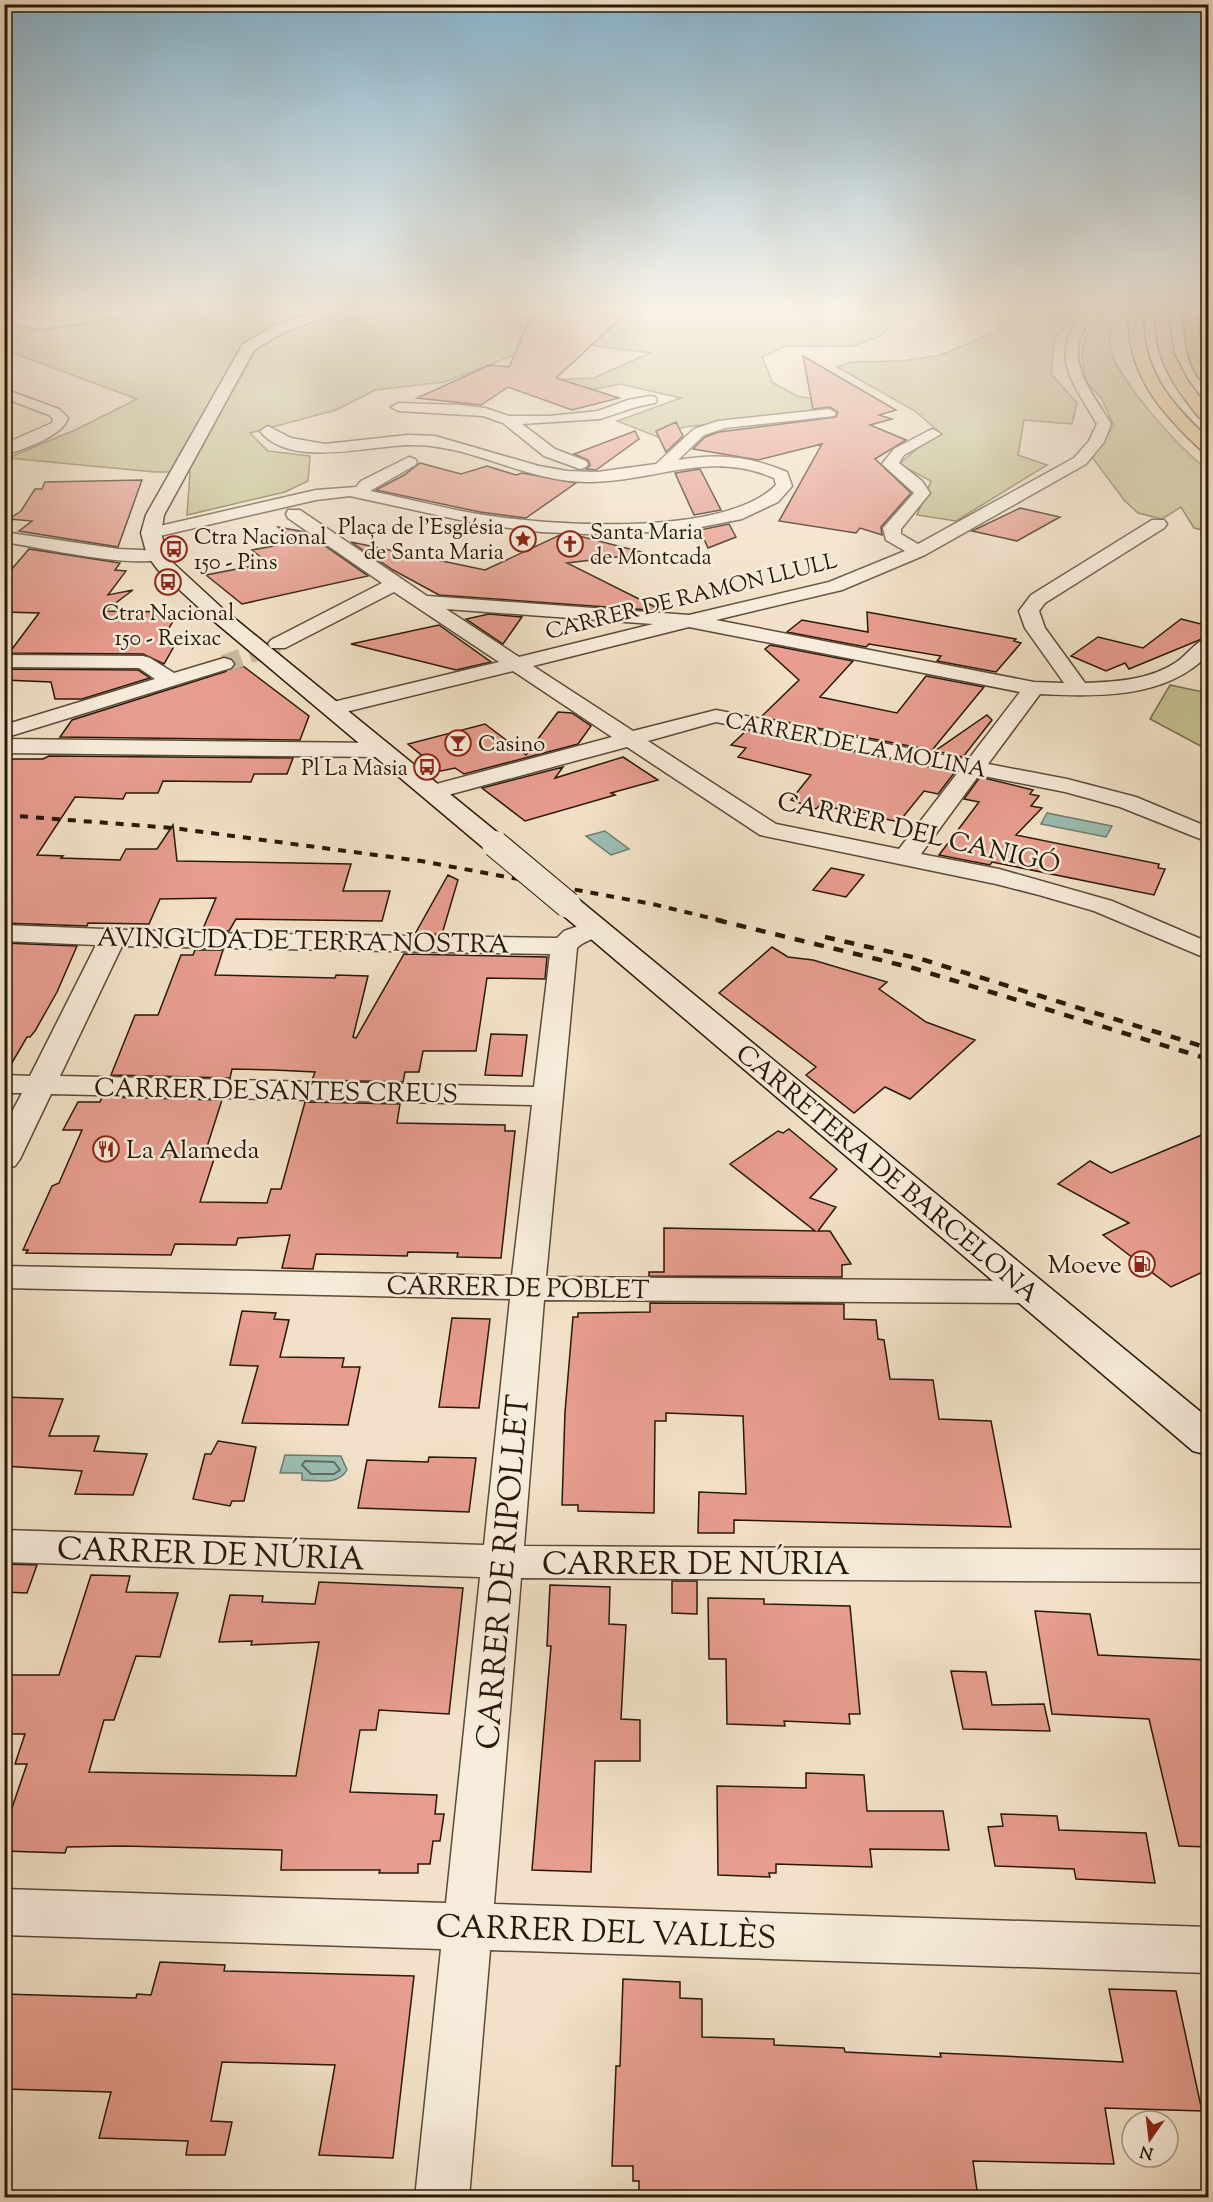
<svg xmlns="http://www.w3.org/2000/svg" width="1213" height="2202" font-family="'Sorts Mill Goudy',serif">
<rect width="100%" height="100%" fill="#f2e1c8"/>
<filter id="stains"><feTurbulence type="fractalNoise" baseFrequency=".00333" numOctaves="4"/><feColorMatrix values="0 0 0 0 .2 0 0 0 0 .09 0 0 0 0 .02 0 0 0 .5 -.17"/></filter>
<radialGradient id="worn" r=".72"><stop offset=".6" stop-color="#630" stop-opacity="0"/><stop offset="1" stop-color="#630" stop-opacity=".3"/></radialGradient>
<path fill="#c3c090" stroke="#766c4c" stroke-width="1.5" d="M202,310h113l-23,8 43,-8h80l39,7 23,-7h24l50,17 107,-17h255l-35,27 -25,9h-67l-24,11 11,26 24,13 34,6 -29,12 -118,13 -26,10 -41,-16 64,-23 -61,-14 -59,12 -33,-15 66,-3 56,-25 -96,-13 -110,42 -69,8 -39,20 -86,23 18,18 42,5 -2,25 -23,11 -98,23 3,-43h-35l-147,-14 67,-28 62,-31 -132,-49 -1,-25c38,13 85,-4 124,-9 24,-3 49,-4 74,-6z
M1000,310h80l-26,30 -3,34 26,29 -5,21 -48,-4 -6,35 29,10 -91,56 -39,-6 14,-34 -32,-17 39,-33 -23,-20 -78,-44 14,-5 51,-1 39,-6 57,-24z
M1102,310h14c-2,11 -8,27 -6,37 7,33 71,103 98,123v61l-14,-3 -13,-21 -19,12 -24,-6 -14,-13 -32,-43 22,-31 -12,-27 -16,-18 -4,-23 2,-19z
M1170,685l38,8v57l-58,-31z"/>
<path fill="#9bbeb4" stroke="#6d7c6f" stroke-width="1.5" d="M1047,813l65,13 -6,11 -65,-13z
M605,831l24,18 -18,6 -25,-19z
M285,1455l56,1 6,14c-9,16 -30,10 -45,10v-7h-22z"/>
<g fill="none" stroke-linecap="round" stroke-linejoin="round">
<path stroke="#626c5e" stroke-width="2" d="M305,1461l29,1 6,8 -6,4h-23l-9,-9z"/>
</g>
<path fill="#e79d8f" stroke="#291907" stroke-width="1.5" d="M555,310h75l-74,68 63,20 -47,12 -64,-23 -27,18 -64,-7 73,-33 19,2 23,-52z
M803,356l93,54 -17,5 13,4 -22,6 36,15 -31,19 36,34 -30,34 1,8 -22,-7 -4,5 -77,-12 43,-77 -64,16 -65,-11 12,-12 14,-5 117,-15 2,-5 -8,-5 -17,2z
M676,422l7,14 -17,16 -10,-21z
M635,431l4,8 -43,31 -10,-1 4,-4 -2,-5 -14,-6z
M420,463l41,11 26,-8 29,9 6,-2 54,10 -50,35 -46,-6 -104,-22 28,-15z
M700,469l21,41 -27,5 -19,-42z
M142,480l-24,67 -99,-16 13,-10 -23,-2 12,-8 14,-22h7l3,-7z
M1020,508l40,9 -43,24 -45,-10z
M729,524l7,13 -28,11 -8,-18z
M278,527l27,5 63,44 -126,28 -36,-29 62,-12 -16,-13 43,-8z
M560,535l19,1 63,16v2l-75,9 96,48 -224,-16 -46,-25 -42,-28 134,28z
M29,549l91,14 -5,7 11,1 -18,24 25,-5 -28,21 73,1 -16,29h15l-13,23 -21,-10 -134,-1 30,-40 -35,-1v-34z
M867,612l149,27 -2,2 7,2 -25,29 -59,-11 4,-5 -72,-12 -3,3 -79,-15 15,-12 66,12z
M489,614l33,3 -19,27 -37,-25z
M1181,619l28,7v10l-80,33 -4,-6 -19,8 -35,-15 27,-19 45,11z
M439,625l52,37 -35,8 -105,-26z
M770,645l83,16 -33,36 77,16 29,-37 58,11 -51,62 2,2 -174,-34 38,-37 -34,-31z
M243,666l66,50 -9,24 -240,-3 12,-17z
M4,669l134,1 12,8 -68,21h-27l-4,-17 -47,-2z
M558,712l14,1 19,13 -13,18 -114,30 -9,-6 -14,3 -33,-27 77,-20 41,31z
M987,715l5,5 -29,37 -28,-6z
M747,730l208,42 -17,22 -14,-3 -25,31 -79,-17 -4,4 -25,-9 20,-25 -73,-18 8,-9 -15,-3z
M49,756l244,2 -6,16h-33l-3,8 -88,-1 -5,12h-32l-3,6 -48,-2 -38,58 26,1 -2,2 59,2 6,-11h31l16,-24 4,36 174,3 -8,27h47l-8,30 -146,-2 -7,12h-27l14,-33 -56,1 -11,25 -61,-1 -1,3 -83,-3v-164h39z
M623,757l35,23 -47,13 4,2 -90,26 -43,-33 81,-21 -8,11z
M980,777l53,13 -3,4 9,2 -8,10 11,2 -26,27 143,29 -1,4 7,1 -11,26 -162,-33 -2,3 -51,-10 40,-53 -15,-3z
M831,868l33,7 -18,22 -33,-7z
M448,875l10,5 -16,54h-27z
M4,943l73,3 -20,46 -22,39 -5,6h-3l-21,36z
M772,947l16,10 25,3 74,22 -8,7 47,33 49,18 -65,59 -25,-12 -31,26 -48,-38 10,-8 -97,-74z
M195,950h28l-8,25 120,3 1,-3 32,1 -15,61 3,1 48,-84 143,3 -2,22 -58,-1 -11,73h-53l-4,21h-14l-2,10 -91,-2 3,-8 -41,-2 -42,-1 -2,9 -119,-3 24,-60h23l23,-60h12z
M491,1034l36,1 -5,41 -37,-1z
M102,1097l120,3 -17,53h11l-16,49 67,1 4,-14h10l24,-87 95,2 -3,19 108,2v6h10l-14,127 -44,-1 1,-4 -50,-1 -1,4 -91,-2 -3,15 -31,-1 8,-33 -52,3 -2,7 -61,-1 -4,11 -145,-2 2,-3h-5l29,-64 7,-3 23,-53h-19l15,-28h22z
M789,1129l48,40 -27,29 26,9 -18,24h12l21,33 -9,1v12l-193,-1v-4h15v-44l151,3 -85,-67 48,-33 5,2z
M1209,1132v137l-38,18 -68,-52 26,-12 -71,-39 32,-23 21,12z
M650,1303l194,1v15l32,1 2,19 6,1 6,39 43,1 6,39 52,2 20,106 -277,-7v13h-36l1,-41 47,2 -3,-78 -77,-3v8h-11l-1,92 -76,-2v-6h-16l3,-93 8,-95h5v-4l72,-1z
M242,1311l34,2 -2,6 15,1 -9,37 64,1 -2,9h18l-12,58 -106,-2 16,-57 -28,-1z
M452,1318l38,1 -11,89 -40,-1z
M4,1397l59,2 -14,37h50l-5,15 53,3 -14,41 -58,-1 7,-23 -78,-5z
M218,1441l38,6 -12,54h-12l-2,5 -37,-7 12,-45h6z
M429,1457l47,1 -7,54 -111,-4 9,-48 61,2z
M4,1564l33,1 -10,28 -23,-1z
M91,1575l39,1 -4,16 52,1 -18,64 -24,-1 -22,64h-10l-15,52 207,4 23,-134 -68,3 1,-4 -33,1 11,-47 33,1 -1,6 53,2 4,-22 144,6 -14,126 -70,-4 -3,20h-16l-10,62 87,3 -2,19h9l-4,27h-7l-3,23h-12v9h-39l1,-3h-99l1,-20 -159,-4 -56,1 -2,6 -61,-2v-20l23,-67h-12l10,-30h-21v-59h55z
M672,1581h25v33l-25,-1z
M550,1585l60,2 -1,37 17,1 -5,94 19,1v41h-45l-4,111 -59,-2 19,-224h-4z
M708,1598l56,1v5l86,2 10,108h-11l1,10 -66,-3 1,5 -58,-2 -1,-65h-17z
M1035,1611l55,3 8,41 111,5v187l-30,-1 -30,-127 -97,-5z
M951,1671l35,1 6,33 52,-1 6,27 -87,-2z
M806,1773l58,2 3,36h76l6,39 -79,-1 2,18 -96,-3v9h-7l1,4 -52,-2 -1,-89 89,2z
M1001,1814l56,2 2,14 87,3 9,50 -79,-4 -2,-10 -79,-3 -7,-39 15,-1z
M160,1962l65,3 -1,6 190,5 -21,182 -74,-3 16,-90 -113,-3 -11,59 21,1 -7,33h-39l2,-14 -89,-3 12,-46 -107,-3v-95l132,4 1,-4 14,1z
M623,1979l57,3v16l22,1v38l72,2v6l70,3 1,4 96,5 -1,-4 183,9 -14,-73 67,2 26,120 -97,-3 9,56 -141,-3 5,37h-339v-17h-6v-15h-21l4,-100h4z"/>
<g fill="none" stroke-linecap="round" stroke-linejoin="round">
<path stroke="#cab9a1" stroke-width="18" stroke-dasharray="18 9" stroke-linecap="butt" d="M224,664l54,-20"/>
<g stroke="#5b4b37" stroke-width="3">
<path id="street" d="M111,310h34l-6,4 -100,15 -35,-8v-8l35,8z
M1087,310h13c-6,8 -14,14 -18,23 -15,33 14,65 29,91l-7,18 -18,22 -161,91 -83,35 -126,30 318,62 30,1 -39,-55 -6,-17 12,-16 121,-75h12l3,4 -3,4 -119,75 -6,8 6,17 40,55c30,-1 64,-3 90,-20 12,-7 20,-22 33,-25v17c-43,44 -111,42 -168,39l-52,70 79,15 69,18 72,30v15l-88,-35 -55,-15 -86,-17 -58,79 78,15 113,32 96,41v17l-114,-48 -55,-16 -43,-11 -236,-49 -133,-88 -194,52 -8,-2 -4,-5 4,-5 187,-50 -99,-66 -180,44 -8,-1 -3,-5 3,-5 174,-42 -105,-70 -109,56h-14l-3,-4 3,-4 111,-57 -94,-65 -2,-4 2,-4h12l127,86 262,19 140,-33 76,-31 -19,-11 -3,-12 31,-35 -32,-29 12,-15 34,-18 5,-2 8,5 -37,21 -5,8 23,18 8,12 -29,36v5l17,10 156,-86 15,-17 8,-17c-25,-43 -51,-70 -10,-114zM446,609l207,15 -134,33zM689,627l331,65 -52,68 -252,-50 -83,21 -100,-65zM716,722l243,49 -60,78 -123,-25 -128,-83z
M4,389l55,20 9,9c-5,18 -46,32 -64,37v-11l48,-21 1,-4 -4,-4 -45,-17z
M650,396l5,1 2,3 -2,3 -19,4 -36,12 -78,5 33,25 31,12 2,3 -2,3 -6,2 -36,-13 -41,-33 -20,-7 -85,-5 -7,-4 7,-4 63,2 24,3 24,8h40l49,-5 30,-11z
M829,409l7,4 -2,3 -109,12 -21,7 -26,25c39,-7 72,-4 109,12l5,14 -14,16 -36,17 -61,12 -94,3 -46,-2 -63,-8 -128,-28 -34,4 -165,38 -6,-1 -3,-4 3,-4 6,-1 165,-38 40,-3 5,-6 48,-24 6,2 2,3 -2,3 -45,26c36,7 72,17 108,23 70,12 245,24 298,-29l-2,-7c-67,-29 -120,5 -188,4 -61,-1 -115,-37 -172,-37 -42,-1 -123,25 -154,-14l8,-5 23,12 34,6 83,-9 27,1 104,30 28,5 30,1 59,-8 38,-35 24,-8z
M4,532l115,17 44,2 3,4 -3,4c-35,9 -120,-11 -159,-17z
M4,655l139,1 7,2 24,15 50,-15 7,2 3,4 -3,4 -227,70v-13l151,-46 -16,-11 -135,-1z
M4,739l378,4 8,2 3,5 -3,5 -8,2 -378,-4z
M596,920l9,2 4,6c-7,11 -23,10 -32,20l-31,329 485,4 12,3 5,8 -5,8 -12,3 -487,-3 -20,246 684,4v32l-687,-4 -27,326 714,23v46l-718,-23 -21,248h-54l26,-249 -437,-14v-46l442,14 34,-326 -476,-15v-32l480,15 26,-246 -506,-11v-22l508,10 20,-171 -481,-11 -31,65 -5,7 -11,2v-41l18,-34h-18v-18l26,1 66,-131 -92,-4v-16l199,8 354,5 7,-7zM122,946l428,8 -16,133 -474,-11z"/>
</g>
<g stroke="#291907" stroke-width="3">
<path id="secondary" d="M324,310h22l-62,22 -30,18 -90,165 -3,18 6,22 5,7 51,47 281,229 4,6 -4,6 -9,2 -9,-2 -277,-233 -51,-47 -11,-15 -6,-22 5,-18 97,-171 31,-18z
M568,897l10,2 630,519v37l-15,-4 -635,-540 -4,-6 4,-6z"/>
</g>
<g stroke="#291907" stroke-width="3">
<path id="highway" d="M1129,310h14c-2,58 25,91 65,128v14l-6,-1c-43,-41 -77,-78 -73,-141z
M1156,310h14l-1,16 5,29 14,26 20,27v14c-9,-2 -14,-11 -20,-19 -22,-28 -35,-56 -32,-93z
M1185,310h14c-4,27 9,48 9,73 -20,-4 -26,-55 -23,-73z"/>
</g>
<use href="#street" fill="#f7ecdb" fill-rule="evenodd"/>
<use href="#secondary" fill="#f7ecdb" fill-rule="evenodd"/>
<use href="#highway" fill="#e9c084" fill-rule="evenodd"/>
<path stroke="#291907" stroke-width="4" stroke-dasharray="8 8" stroke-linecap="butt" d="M4,815l169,13 248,33 231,43 71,17"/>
<path stroke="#291907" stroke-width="4.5" stroke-dasharray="10 10" stroke-linecap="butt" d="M717,920l196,48 295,91
M825,937l96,22 287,89"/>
<g stroke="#291907" stroke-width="28" stroke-linecap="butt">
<path id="secondary-bridge" d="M495,844l73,61"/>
</g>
<use href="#secondary-bridge" stroke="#f7ecdb" stroke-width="26"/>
</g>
<linearGradient id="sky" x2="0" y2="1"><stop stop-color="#89b8d3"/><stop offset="0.5" stop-color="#f9f2e6"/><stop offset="1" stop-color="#f9f2e6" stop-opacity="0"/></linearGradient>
<rect width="1213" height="619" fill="url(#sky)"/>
<defs>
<g id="sight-ring" transform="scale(1.35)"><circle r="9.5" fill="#f7ecdb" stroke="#8f2418" stroke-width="1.5"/><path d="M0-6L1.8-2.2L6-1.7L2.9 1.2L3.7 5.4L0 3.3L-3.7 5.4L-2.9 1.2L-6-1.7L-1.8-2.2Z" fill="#8f2418"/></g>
<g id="church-ring" transform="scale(1.35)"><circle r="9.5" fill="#f7ecdb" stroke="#8f2418" stroke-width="1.5"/><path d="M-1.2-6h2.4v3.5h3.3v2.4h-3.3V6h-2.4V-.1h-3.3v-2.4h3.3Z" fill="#8f2418"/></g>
<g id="bus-ring" transform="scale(1.35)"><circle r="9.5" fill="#f7ecdb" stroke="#8f2418" stroke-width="1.5"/><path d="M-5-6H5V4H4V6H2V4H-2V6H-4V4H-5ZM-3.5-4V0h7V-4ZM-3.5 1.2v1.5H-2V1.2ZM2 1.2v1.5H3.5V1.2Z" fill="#8f2418"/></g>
<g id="bar-ring" transform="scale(1.35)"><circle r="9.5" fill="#f7ecdb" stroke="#8f2418" stroke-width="1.5"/><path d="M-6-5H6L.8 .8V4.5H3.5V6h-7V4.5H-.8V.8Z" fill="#8f2418"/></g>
<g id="restaurant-ring" transform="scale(1.35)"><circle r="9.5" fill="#f7ecdb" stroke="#8f2418" stroke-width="1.5"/><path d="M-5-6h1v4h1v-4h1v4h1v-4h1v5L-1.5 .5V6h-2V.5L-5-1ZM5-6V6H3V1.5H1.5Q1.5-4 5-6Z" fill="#8f2418"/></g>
<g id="fuel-ring" transform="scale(1.35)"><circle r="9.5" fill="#f7ecdb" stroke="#8f2418" stroke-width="1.5"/><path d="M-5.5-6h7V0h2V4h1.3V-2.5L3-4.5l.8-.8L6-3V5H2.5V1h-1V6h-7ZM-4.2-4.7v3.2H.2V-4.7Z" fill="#8f2418"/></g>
</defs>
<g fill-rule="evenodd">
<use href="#sight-ring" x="523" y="539"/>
<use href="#church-ring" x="570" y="544"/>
<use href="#bus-ring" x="174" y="549"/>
<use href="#bus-ring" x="168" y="582"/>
<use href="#bar-ring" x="458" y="743"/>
<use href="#bus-ring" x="427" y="767"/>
<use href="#restaurant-ring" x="106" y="1149"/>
<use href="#fuel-ring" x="1142" y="1264"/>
</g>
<g text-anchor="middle" stroke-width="5" stroke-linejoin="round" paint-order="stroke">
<g font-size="22" fill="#291907" stroke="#f7ecdb" text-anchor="start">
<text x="504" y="534" text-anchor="end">Plaça de l'Església<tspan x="504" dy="25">de Santa Maria</tspan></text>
<text x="590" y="539">Santa Maria<tspan x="590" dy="25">de Montcada</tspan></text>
<text x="194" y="544">Ctra Nacional<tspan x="194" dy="25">150 - Pins</tspan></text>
<text x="168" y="620" text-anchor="middle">Ctra Nacional<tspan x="168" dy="25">150 - Reixac</tspan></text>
<text x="478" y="751">Casino</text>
<text x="408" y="775" text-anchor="end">Pl La Masia</text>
</g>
<g font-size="22" fill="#291907" stroke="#f7ecdb">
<text transform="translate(691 595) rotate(-14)" y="8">CARRER DE RAMON LLULL</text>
<text transform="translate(856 744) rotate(11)" y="8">CARRER DE LA MOLINA</text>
</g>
<g font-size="26" fill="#291907" stroke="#f7ecdb">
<text transform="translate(919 832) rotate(13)" y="9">CARRER DEL CANIGÓ</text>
<text transform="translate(303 940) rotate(1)" y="9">AVINGUDA DE TERRA NOSTRA</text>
<text transform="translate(276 1090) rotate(1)" y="9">CARRER DE SANTES CREUS</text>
<text transform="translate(888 1173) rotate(40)" y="9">CARRETERA DE BARCELONA</text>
<text transform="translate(518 1287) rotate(1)" y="9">CARRER DE POBLET</text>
</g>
<g font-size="26" fill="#291907" stroke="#f7ecdb" text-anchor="start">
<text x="126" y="1158">La Alameda</text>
<text x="1122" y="1273" text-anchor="end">Moeve</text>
</g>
<g font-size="32" fill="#291907" stroke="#f7ecdb">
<text transform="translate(211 1553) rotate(2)" y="11">CARRER DE NÚRIA</text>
<text x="696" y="1574">CARRER DE NÚRIA</text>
<text transform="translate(502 1572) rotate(-85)" y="11">CARRER DE RIPOLLET</text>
<text transform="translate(606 1931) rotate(2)" y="11">CARRER DEL VALLÈS</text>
</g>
</g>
<rect width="1213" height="2202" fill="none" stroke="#f2e1c8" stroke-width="24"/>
<rect x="6" y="6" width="1201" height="2190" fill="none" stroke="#291907" stroke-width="3"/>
<rect x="12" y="12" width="1189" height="2178" fill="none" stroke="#291907" stroke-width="1.5"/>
<g transform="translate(1150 2139) rotate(194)"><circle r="28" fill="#f7ecdb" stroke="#a59886" stroke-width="1.5"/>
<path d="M0-4.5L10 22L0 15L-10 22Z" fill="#8f2418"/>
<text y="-9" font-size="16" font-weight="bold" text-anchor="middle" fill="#291907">N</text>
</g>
<rect width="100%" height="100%" filter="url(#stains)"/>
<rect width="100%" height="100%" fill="url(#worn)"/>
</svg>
